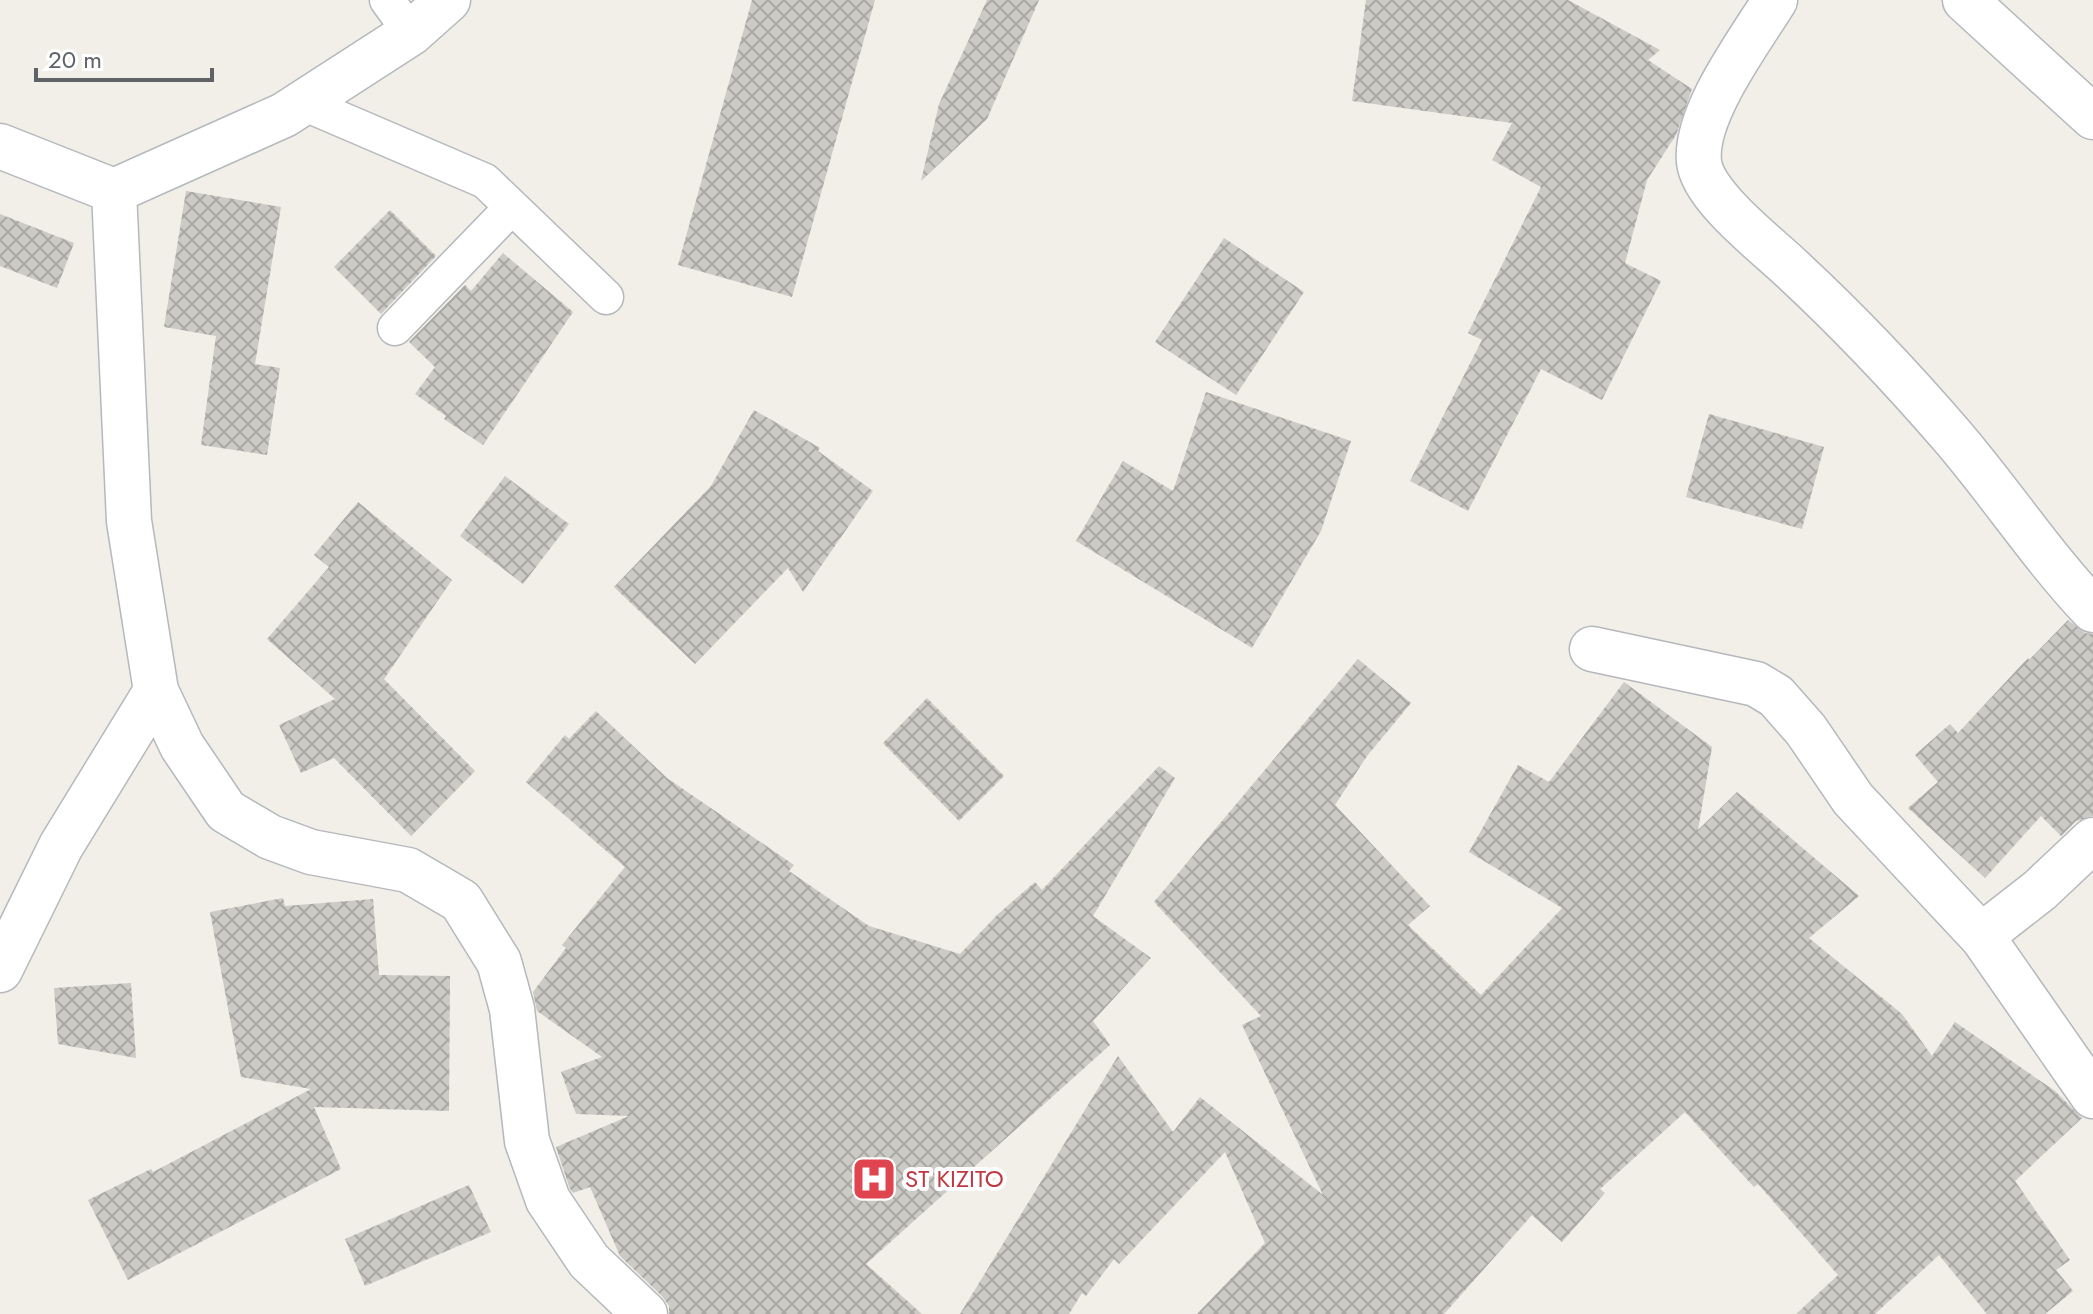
<svg xmlns="http://www.w3.org/2000/svg" width="2093" height="1314" font-family="Jost,sans-serif">
<defs>
<pattern id="building-cross-hatch" width="8" height="8" patternUnits="userSpaceOnUse" patternTransform="scale(2)"><rect width="8" height="8" fill="#cccac5"/><path d="M0 0l8 8M0 8l8-8" fill="none" stroke="#a9a8a4"/></pattern>
</defs>
<rect width="100%" height="100%" fill="#f1efe8"/>
<path fill="url(#building-cross-hatch)" d="M752,0h123l-83,297 -114,-32z
M987,0h52l-52,119 -66,62 18,-77z
M1366,0h202l92,50 -12,10 44,29 -16,46 -29,45 -22,83 36,18 -59,119 -61,-31 -73,142 -58,-30 72,-141 -14,-7 73,-146 -49,-27 20,-37 -160,-22z
M186,191l95,16 -26,157 25,4 -13,87 -66,-10 15,-109 -52,-9z
M390,210l46,46 -55,58 -47,-47z
M0,214l74,29 -17,45 -57,-22z
M1224,238l80,54 -68,103 -81,-53z
M503,253l70,59 -90,133 -39,-26 2,-3 -31,-22 20,-27 -26,-25 56,-57 6,6z
M1206,392l145,49 -30,90 -69,117 -176,-107 47,-80 50,30z
M754,410l66,38 -2,3 55,40 -70,101 -15,-24 -93,96 -81,-77 97,-101z
M1709,414l115,33 -22,82 -116,-32z
M505,476l64,48 -46,60 -63,-48z
M358,502l94,78 -68,99 91,92 -64,65 -77,-78 -33,15 -22,-48 56,-26 -68,-60 62,-72 -15,-12z
M2068,620l17,13 8,1v182l-17,5 -15,15 -20,-20 -56,62 -77,-70 30,-26 -23,-27 35,-31 8,9 70,-75 1,2z
M1358,659l53,44 -44,53 -32,49 95,101 -22,19 73,70 81,-87 -93,-56 49,-87 31,17 75,-100 88,65 -14,83 39,-38 122,104 -50,42 93,76 30,42 23,-34 100,69 27,27 -67,63 55,79 -14,10 17,21 -28,23h-58l-48,-59 -64,59h-79l42,-39 -80,-91 -4,3 -69,-75 -85,77 5,4 -43,49 -30,-27 -88,99h-247l68,-71 -40,-91 -106,112 -5,-5 -28,37 -4,-3 -13,21h-109l158,-258 55,76 27,-35 123,98 -81,-170 19,-9 -107,-114z
M927,698l77,78 -45,45 -76,-78z
M596,711l71,67 127,87 -5,6 80,55 91,28 37,-39 38,-33 7,8 117,-124 16,12 -82,138 58,42 -58,63 17,24 -244,219 56,50h-253v-8l-7,-10 -42,-40 -30,-69 -17,6 -3,-4 -14,-42 73,-31 -53,-2 -15,-42 41,-15 -65,-46 -4,-19 33,-44 -4,-3 63,-78 -99,-85 39,-47 4,4z
M283,898l2,8 88,-7 6,76 71,1 -1,135 -135,-4 27,62 -213,111 -40,-80 63,-31 2,3 158,-83 -70,-12 -31,-165z
M131,983l5,75 -78,-14 -4,-56z
M469,1185l22,47 -126,54 -20,-47z"/>
<g fill="none" stroke-linecap="round" stroke-linejoin="round">
<g stroke="#b5b8bc" stroke-width="37">
<path id="lane" d="M387,0l24,33
M303,103l182,78 121,116
M395,328l117,-121"/>
</g>
<g stroke="#b5b8bc" stroke-width="47">
<path id="street" d="M1775,0c-25,41 -81,114 -76,162 4,35 68,83 94,108 56,52 109,108 159,166 49,57 89,119 141,174
M1965,0l128,117
M0,146l114,45 170,-76 127,-82 37,-33
M114,191l15,330 27,170 26,55 44,65 44,26 41,15 97,18 53,31 38,61 13,47 15,132 21,59 41,61 56,53
M1592,649l164,35 20,12 30,34 47,69 130,139 110,158
M1983,938l7,-9 50,-39 53,-50
M0,970l61,-124 95,-155"/>
</g>
<use href="#lane" stroke="#fff" stroke-width="34"/>
<use href="#street" stroke="#fff" stroke-width="44"/>
</g>
<defs>
<g id="hospital-square" transform="scale(2.3)"><rect x="-9" y="-9" width="18" height="18" rx="4" fill="#e0444e" stroke="#fff"/><path d="M-5-5h3v3.5h4V-5h3V5h-3V1.5h-4V5h-3Z" fill="#fff"/></g>
</defs>
<g fill-rule="evenodd">
<use href="#hospital-square" x="874" y="1179"/>
</g>
<g text-anchor="middle" stroke-width="8" stroke-linejoin="round" paint-order="stroke">
<g font-size="24" fill="#be3a42" stroke="#fff" text-anchor="start">
<text x="905" y="1187">ST KIZITO</text>
</g>
</g>
<path d="M36 68v12h176v-12" fill="none" stroke="#5f6368" stroke-width="4"/>
<text x="48" y="68" font-size="24" fill="#5f6368" stroke="#ffffff" stroke-width="6" paint-order="stroke">20 m</text>
</svg>
